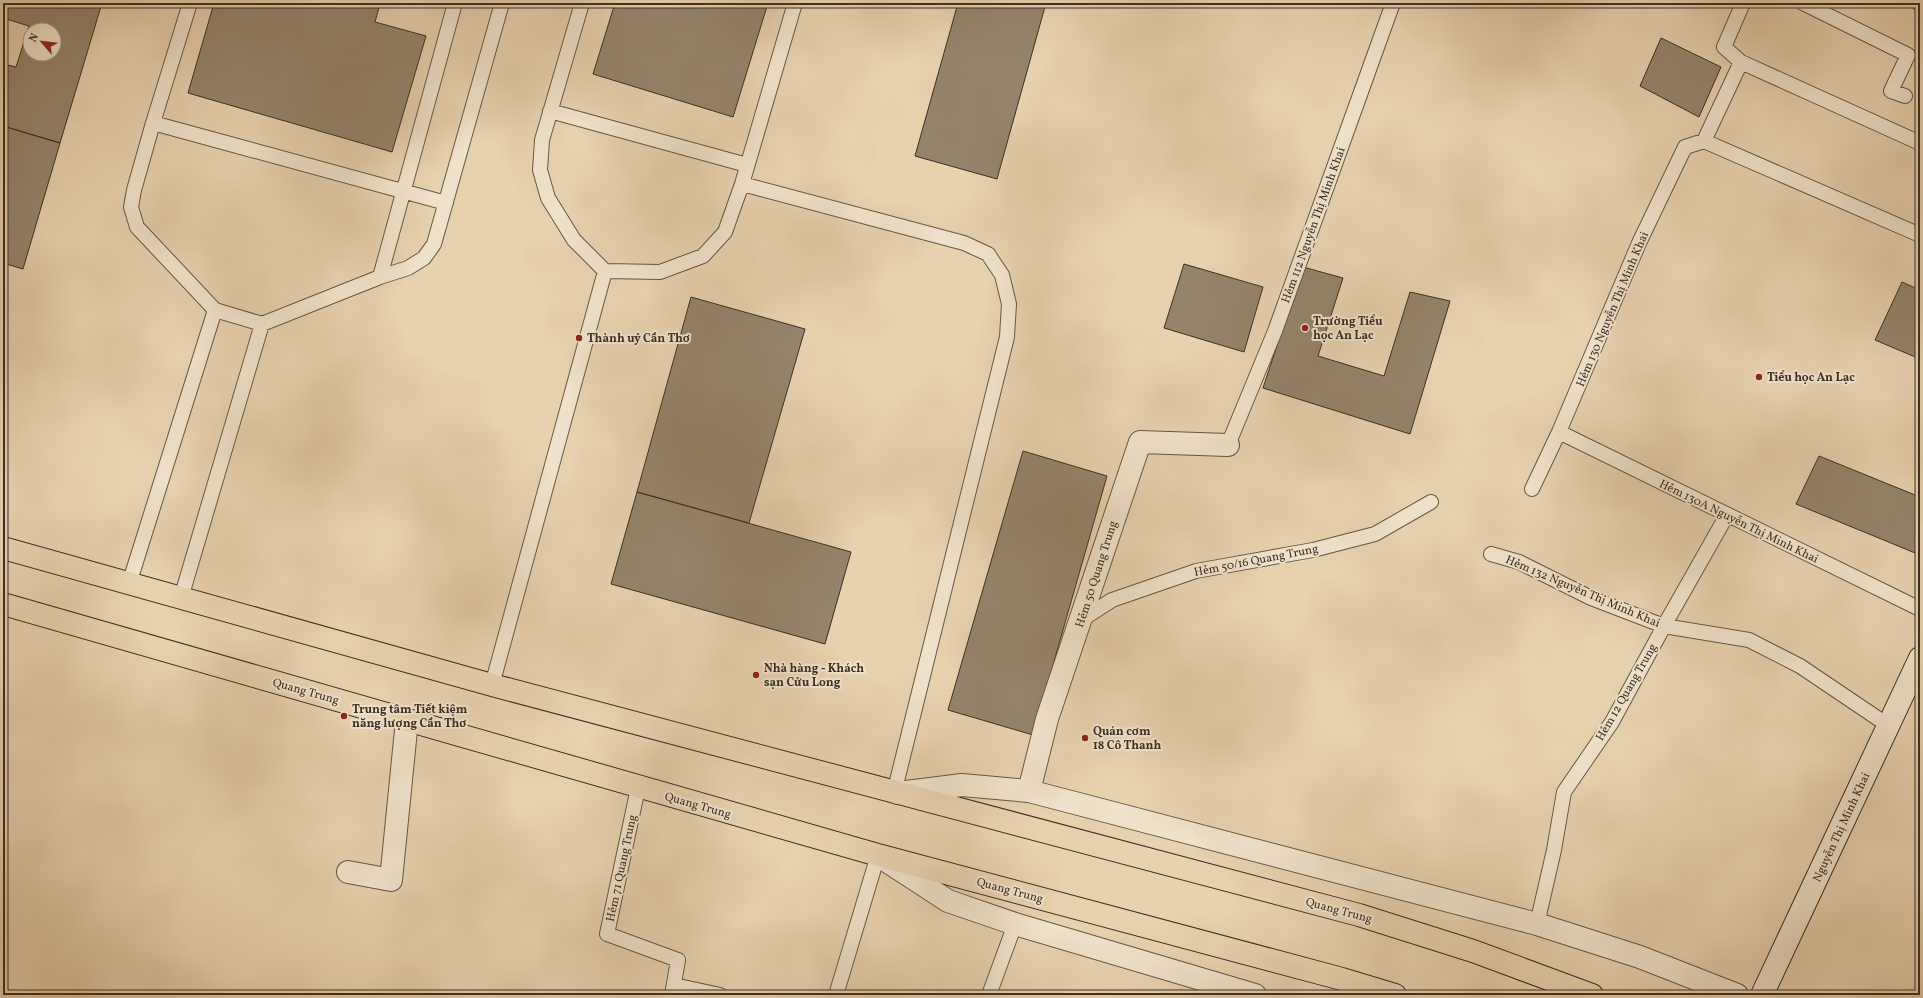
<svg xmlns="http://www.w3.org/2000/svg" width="1923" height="998" font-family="Vollkorn,serif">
<rect width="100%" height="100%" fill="#e7d2ae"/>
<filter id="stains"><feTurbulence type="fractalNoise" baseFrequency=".005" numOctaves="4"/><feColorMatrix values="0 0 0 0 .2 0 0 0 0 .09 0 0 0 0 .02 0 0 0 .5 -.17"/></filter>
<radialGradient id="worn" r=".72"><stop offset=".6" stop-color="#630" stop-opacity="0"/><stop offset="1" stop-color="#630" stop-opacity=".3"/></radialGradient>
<path fill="#94846c" stroke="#3b3024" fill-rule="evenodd" d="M3,3h99l-42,140 -57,-17v-62l13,3 13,-41 -26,-8zM30,30h24v24h-24z
M214,3h162l4,1 -5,18 51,14 -34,116 -204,-59z
M615,3h153l-35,114 -140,-43z
M958,3h88l-49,176 -82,-23z
M1661,38l60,29 -22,50 -59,-31z
M3,126l57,17 -37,126 -20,-6z
M1184,264l79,23 -19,65 -80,-24z
M1303,267l40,11 -25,78 66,20 26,-84 40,9 -40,133 -147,-46z
M1902,282l18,8v69l-45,-19z
M691,297l114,32 -56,194 -112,-31z
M1023,451l84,25 -74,259 -85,-25z
M1819,456l101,41v58l-124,-51z
M637,492l214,60 -26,92 -214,-60z
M3,894l4,15 -4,1z"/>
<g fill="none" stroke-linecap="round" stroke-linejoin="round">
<g stroke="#665846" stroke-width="16">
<path id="lane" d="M190,3l-37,120 -19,67 -3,17 6,20 78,83 47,14 118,-47 28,-9 16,-10 10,-14 68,-241
M1743,3l-19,44 17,15 179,81
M1803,3l105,52 -17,36 14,5
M1918,3l2,1
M550,111l197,54
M153,123l293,80
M1704,141l37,-79
M742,184l222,59 24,11 14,21 7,29 -2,33 -113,456
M605,271l55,1 43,-16 22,-24 17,-48 53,-181
M380,277l75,-274
M1559,432l361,177
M1228,445l47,-114 118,-328
M1532,489l27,-57 80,-189 46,-96 19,-6 216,94
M1491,554l28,8 72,36 73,28 85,14 51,26 89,60
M129,584l86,-274
M181,598l81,-274
M1081,620l31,-20 84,-29 117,-21 62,-16 56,-32
M492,685l113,-414 -31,-31 -26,-42 -8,-28 2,-30 40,-137
M638,788l-31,146 71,26 -6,35
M1537,924l17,-74 10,-58 48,-70 52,-96 63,-111
M674,985l46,10
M836,995l42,-140
M989,995l26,-71"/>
</g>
<g stroke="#665846" stroke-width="24">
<path id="street" d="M1029,791l18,-72 93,-277 88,3
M898,793l64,-8 67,6 508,133 103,33 97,38
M882,858l66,43 67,23 240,71
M348,872l43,8 16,-160"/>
</g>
<g stroke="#3b3024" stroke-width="24">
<path id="secondary" d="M1762,995l158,-337"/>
</g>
<g stroke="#3b3024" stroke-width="24">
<path id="primary" d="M3,548l489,137 867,230 114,36 119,44
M3,604l875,251 464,124 53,16"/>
</g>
<use href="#lane" stroke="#efe2ca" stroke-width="14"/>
<use href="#street" stroke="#efe2ca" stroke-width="22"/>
<use href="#secondary" stroke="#efe2ca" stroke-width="22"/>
<use href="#primary" stroke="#e7d2ae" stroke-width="22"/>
</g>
<g fill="#8f2418" stroke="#efe2ca" stroke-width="1.5">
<circle cx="1305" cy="328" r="4"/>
<circle cx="579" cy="338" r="4"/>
<circle cx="1759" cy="377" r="4"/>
<circle cx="756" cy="675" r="4"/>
<circle cx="344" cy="716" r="4"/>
<circle cx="1085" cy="738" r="4"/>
</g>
<g text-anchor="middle" stroke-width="4" stroke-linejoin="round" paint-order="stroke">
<g font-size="12" fill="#3b3024" stroke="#efe2ca">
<text transform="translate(1313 225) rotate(-70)" y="4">Hẻm 112 Nguyễn Thị Minh Khai</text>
<text transform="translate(1612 309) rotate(-67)" y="4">Hẻm 130 Nguyễn Thị Minh Khai</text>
<text transform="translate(1739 521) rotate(26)" y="4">Hẻm 130A Nguyễn Thị Minh Khai</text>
<text transform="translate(1256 560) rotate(-11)" y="4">Hẻm 50/16 Quang Trung</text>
<text transform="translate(1096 574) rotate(-72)" y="4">Hẻm 50 Quang Trung</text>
<text transform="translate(1583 591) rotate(23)" y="4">Hẻm 132 Nguyễn Thị Minh Khai</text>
<text transform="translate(306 691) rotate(16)" y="4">Quang Trung</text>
<text transform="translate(1626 692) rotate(-60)" y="4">Hẻm 12 Quang Trung</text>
<text transform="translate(698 805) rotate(16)" y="4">Quang Trung</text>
<text transform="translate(1841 827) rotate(-65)" y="4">Nguyễn Thị Minh Khai</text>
<text transform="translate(621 868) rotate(-78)" y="4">Hẻm 71 Quang Trung</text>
<text transform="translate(1010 890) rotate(15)" y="4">Quang Trung</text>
<text transform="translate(1339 910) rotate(15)" y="4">Quang Trung</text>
</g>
<g font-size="12" font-weight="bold" fill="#3b3024" stroke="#efe2ca" text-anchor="start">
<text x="1313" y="325">Trường Tiểu<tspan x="1313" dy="14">học An Lạc</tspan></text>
<text x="587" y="342">Thành uỷ Cần Thơ</text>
<text x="1767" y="381">Tiểu học An Lạc</text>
<text x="764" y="672">Nhà hàng - Khách<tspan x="764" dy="14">sạn Cửu Long</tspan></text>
<text x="352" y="713">Trung tâm Tiết kiệm<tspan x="352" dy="14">năng lượng Cần Thơ</tspan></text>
<text x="1093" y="735">Quán cơm<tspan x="1093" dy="14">18 Cô Thanh</tspan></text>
</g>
</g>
<rect width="1923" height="998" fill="none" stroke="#e7d2ae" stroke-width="16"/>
<rect x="4" y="4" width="1915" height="990" fill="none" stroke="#3b3024" stroke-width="2"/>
<rect x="8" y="8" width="1907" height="982" fill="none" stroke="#3b3024"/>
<g transform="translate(42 42) rotate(298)"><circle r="19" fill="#efe2ca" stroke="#a79b88"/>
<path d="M0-3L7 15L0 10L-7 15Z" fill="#8f2418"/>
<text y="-6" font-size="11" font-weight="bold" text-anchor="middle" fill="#3b3024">N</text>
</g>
<rect width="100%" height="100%" filter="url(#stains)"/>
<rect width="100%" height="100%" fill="url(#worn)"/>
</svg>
